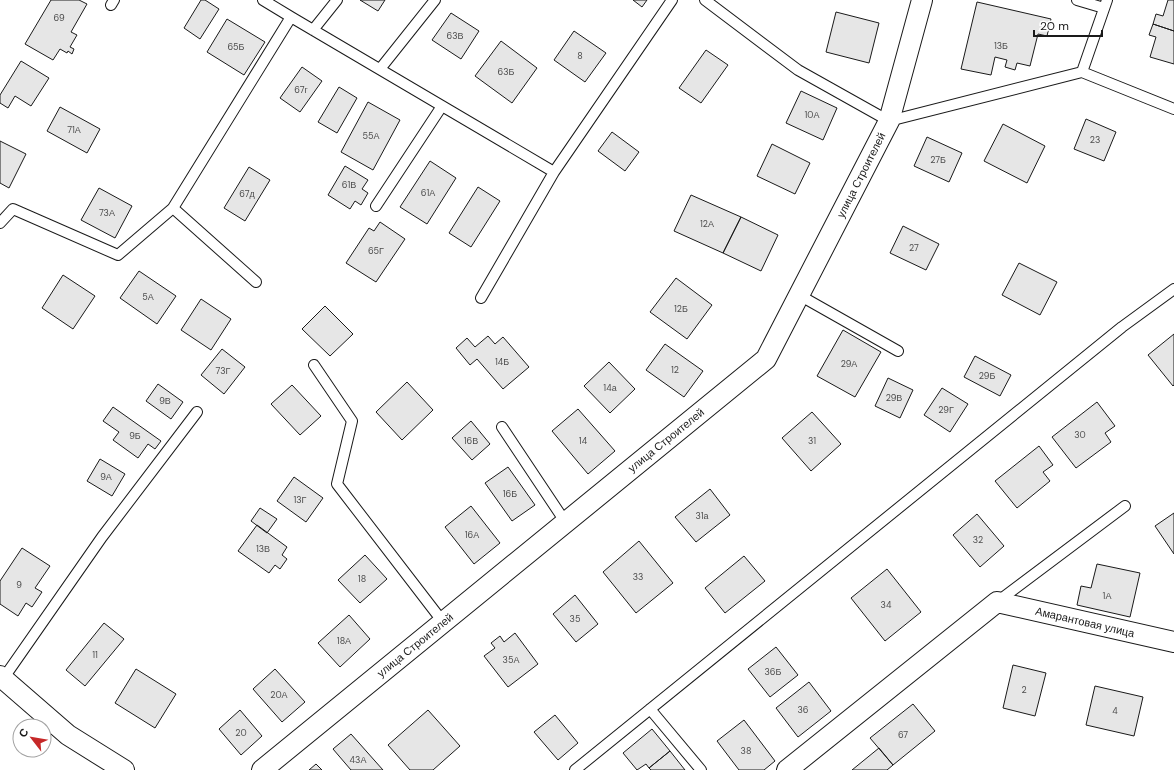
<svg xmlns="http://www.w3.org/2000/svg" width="1174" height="770" font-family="'DM Sans',sans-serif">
<rect width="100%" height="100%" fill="#fff"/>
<path fill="#e6e6e6" stroke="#1a1a1a" d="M51,0h28l8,4 -16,28 6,3 -7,12 4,2 -2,5 -4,-3 -1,2 -7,-4 -7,11 -28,-16z
M201,0h4l14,9 -19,30 -16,-11z
M360,0h25l-7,11z
M633,0h14l-5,7z
M1168,0h6v31l-21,-7 3,-10 7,2z
M977,2l74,17 -4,17 -9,-2 -8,32 -13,-3 -2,7 -10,-3 2,-7 -12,-3 -4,18 -30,-6z
M836,12l43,11 -10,40 -43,-11z
M451,13l28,18 -18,28 -29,-19z
M227,19l38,23 -21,33 -37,-23z
M1153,24l21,7v33l-24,-7 6,-20 -7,-2z
M574,31l32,22 -21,29 -31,-22z
M501,41l36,27 -25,35 -37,-27z
M706,50l22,15 -27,38 -22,-15z
M21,61l28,17 -18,28 -16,-10 -7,12 -8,-5v-8z
M302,67l20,14 -22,31 -20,-14z
M339,87l18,11 -20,35 -19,-11z
M801,91l36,17 -14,32 -37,-17z
M368,102l32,18 -27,50 -32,-18z
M60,107l40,22 -13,24 -40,-22z
M1086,119l30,13 -12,29 -30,-12z
M1003,124l42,22 -18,37 -43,-22z
M612,132l27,20 -14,19 -27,-20z
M927,137l35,16 -13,29 -35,-16z
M0,141l26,13 -17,34 -9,-5z
M772,144l38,19 -15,31 -38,-18z
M430,161l26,17 -29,46 -27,-17z
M345,166l23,14 -6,9 6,4 -7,12 -6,-4 -5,8 -22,-14z
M249,167l21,13 -25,41 -21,-13z
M478,187l22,14 -29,46 -22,-14z
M99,188l33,18 -17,32 -34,-18z
M691,195l50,22 -18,36 -49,-22z
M741,217l37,18 -17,36 -38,-18z
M380,222l25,17 -29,43 -30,-19 23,-35 5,3z
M903,226l36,18 -13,26 -36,-17z
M1019,263l38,19 -17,33 -38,-20z
M139,271l37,25 -19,28 -37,-26z
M63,275l32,21 -22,33 -31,-21z
M676,278l36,27 -25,34 -37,-27z
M201,299l30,20 -20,31 -30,-20z
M325,306l28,28 -23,22 -28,-27z
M843,330l38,22 -26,45 -38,-21z
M1174,334v51l-1,1 -25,-31z
M488,336l7,8 8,-7 26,30 -26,22 -26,-30 -7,6 -14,-17 11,-10 8,9z
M665,344l38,27 -19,26 -38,-27z
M222,349l23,18 -21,27 -23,-19z
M975,356l36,19 -11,21 -36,-19z
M609,362l26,27 -25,24 -26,-27z
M888,378l25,12 -13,28 -25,-12z
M407,382l26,28 -31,30 -26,-28z
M158,384l25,18 -12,17 -25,-18z
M292,385l29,31 -21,19 -29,-31z
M942,388l26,16 -18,28 -26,-17z
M1097,402l18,24 -10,7 6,9 -35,26 -24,-31z
M113,407l48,34 -6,8 -7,-5 -10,14 -25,-18 6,-8 -16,-11z
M578,409l37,42 -27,23 -36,-43z
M812,412l29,32 -30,27 -29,-33z
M471,421l19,23 -18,16 -20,-22z
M1039,446l14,19 -10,7 7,9 -33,27 -22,-27z
M100,459l25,15 -13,22 -25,-15z
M508,467l27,38 -23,16 -27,-38z
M294,477l29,21 -17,24 -29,-21z
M710,489l20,26 -34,27 -21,-25z
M471,506l29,37 -26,21 -29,-37z
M260,508l17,11 -10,14 -16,-12z
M1174,513v41l-19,-28z
M977,514l27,32 -24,21 -27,-32z
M257,525l30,22 -5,8 5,4 -7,10 -5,-4 -6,8 -31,-22z
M639,541l34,42 -37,30 -33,-41z
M22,548l28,18 -15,22 7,4 -10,15 -6,-4 -8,13 -18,-12v-23z
M365,555l22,24 -27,24 -22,-23z
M744,556l21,25 -40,32 -20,-25z
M1097,564l43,9 -10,44 -53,-12 4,-19 10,2z
M887,569l34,43 -36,29 -34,-43z
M575,595l23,29 -22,18 -23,-28z
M349,615l21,24 -30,28 -22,-24z
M104,623l20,16 -39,47 -19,-16z
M515,633l23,31 -30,23 -24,-31 11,-8 -4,-5 9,-7 4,6z
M776,647l22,28 -28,22 -22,-28z
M1013,665l33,8 -11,43 -32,-8z
M136,669l40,25 -21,34 -40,-25z
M275,669l30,33 -23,20 -29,-33z
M809,682l22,29 -33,26 -22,-29z
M1095,686l48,11 -9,39 -48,-11z
M913,704l22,27 -42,34 -23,-27z
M240,710l22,26 -21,19 -22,-26z
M428,710l32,36 -27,24h-23l-22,-25z
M555,715l23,28 -20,17 -24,-28z
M744,720l31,41 -11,9h-25l-22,-29z
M652,729l18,22 -21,17 -3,-4 -9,6 -14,-17z
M351,734l32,36h-32l-18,-21z
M879,748l14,17 -6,5h-35z
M670,751l15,19h-34l-2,-2z
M316,764l6,6h-13z"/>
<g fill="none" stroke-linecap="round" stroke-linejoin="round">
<g stroke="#1a1a1a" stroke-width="12">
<path id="lane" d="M263,0l28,17
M705,0l93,70 91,51 193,-49 92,37
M1077,0l27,8
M111,5l3,-5
M313,30l24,-30
M380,69l55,-69
M1082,72l25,-72
M376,206l66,-100
M0,223l13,-14 105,46 55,-47
M256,282l-83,-74 118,-191 263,155 118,-172
M799,295l99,56
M481,298l73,-126
M314,365l38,56 -15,63 106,138
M502,427l64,96
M997,602l128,-96
M3,679l99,-142 95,-125
M650,709l51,61
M575,770l547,-443 52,-38"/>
</g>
<g stroke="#1a1a1a" stroke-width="22">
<path id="street" d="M0,676l68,59 56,35
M262,770l504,-411 123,-238 33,-121
M787,770l210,-168 177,40"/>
</g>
<use href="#lane" stroke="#fff" stroke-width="10"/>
<use href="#street" stroke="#fff" stroke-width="20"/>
</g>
<g text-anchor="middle" stroke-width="3" stroke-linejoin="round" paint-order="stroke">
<g font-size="9" fill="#4d4d4d">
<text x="59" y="21">69</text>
<text x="455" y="39">63В</text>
<text x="1001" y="49">13Б</text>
<text x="236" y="50">65Б</text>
<text x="580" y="59">8</text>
<text x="506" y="75">63Б</text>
<text x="301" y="93">67г</text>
<text x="812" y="118">10А</text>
<text x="74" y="133">71А</text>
<text x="371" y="139">55А</text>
<text x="1095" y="143">23</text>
<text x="938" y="163">27Б</text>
<text x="349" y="188">61В</text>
<text x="428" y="196">61А</text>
<text x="247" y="197">67д</text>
<text x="107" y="216">73А</text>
<text x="707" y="227">12А</text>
<text x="914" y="251">27</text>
<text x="376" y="254">65Г</text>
<text x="148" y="300">5А</text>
<text x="681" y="312">12Б</text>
<text x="502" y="365">14Б</text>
<text x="849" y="367">29А</text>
<text x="675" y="373">12</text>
<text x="223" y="374">73Г</text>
<text x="987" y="379">29Б</text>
<text x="610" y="391">14а</text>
<text x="894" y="401">29В</text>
<text x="165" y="404">9В</text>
<text x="946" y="413">29Г</text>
<text x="1080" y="438">30</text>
<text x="135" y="439">9Б</text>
<text x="471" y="444">16В</text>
<text x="583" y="444">14</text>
<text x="812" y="444">31</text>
<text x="106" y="480">9А</text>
<text x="510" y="497">16Б</text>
<text x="300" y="503">13Г</text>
<text x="702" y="519">31а</text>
<text x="472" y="538">16А</text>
<text x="978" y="543">32</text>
<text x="263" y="552">13В</text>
<text x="638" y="580">33</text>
<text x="362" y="582">18</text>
<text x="19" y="588">9</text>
<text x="1107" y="599">1А</text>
<text x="886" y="608">34</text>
<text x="575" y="622">35</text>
<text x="344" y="644">18А</text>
<text x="95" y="658">11</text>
<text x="511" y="663">35А</text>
<text x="773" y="675">36Б</text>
<text x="1024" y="693">2</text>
<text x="279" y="698">20А</text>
<text x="803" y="713">36</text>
<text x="1115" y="714">4</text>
<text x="241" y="736">20</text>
<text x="903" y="738">67</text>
<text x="746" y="754">38</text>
<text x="358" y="763">43А</text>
</g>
<g font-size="11" fill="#1a1a1a" stroke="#fff">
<text transform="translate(861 175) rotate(-63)" y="4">улица Строителей</text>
<text transform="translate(666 440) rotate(-39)" y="4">улица Строителей</text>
<text transform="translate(1085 622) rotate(13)" y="4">Амарантовая улица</text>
<text transform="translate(415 645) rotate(-39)" y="4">улица Строителей</text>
</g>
</g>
<g transform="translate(32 738) rotate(301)"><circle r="19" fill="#ffffff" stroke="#a3a3a3"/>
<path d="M0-3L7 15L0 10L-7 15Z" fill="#c62828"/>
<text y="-6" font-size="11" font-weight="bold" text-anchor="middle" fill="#1a1a1a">С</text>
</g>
<path d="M1034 30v6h68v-6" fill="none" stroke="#1a1a1a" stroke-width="2"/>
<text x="1040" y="30" font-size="12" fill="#1a1a1a" stroke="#ffffff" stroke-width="3" paint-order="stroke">20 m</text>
</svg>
